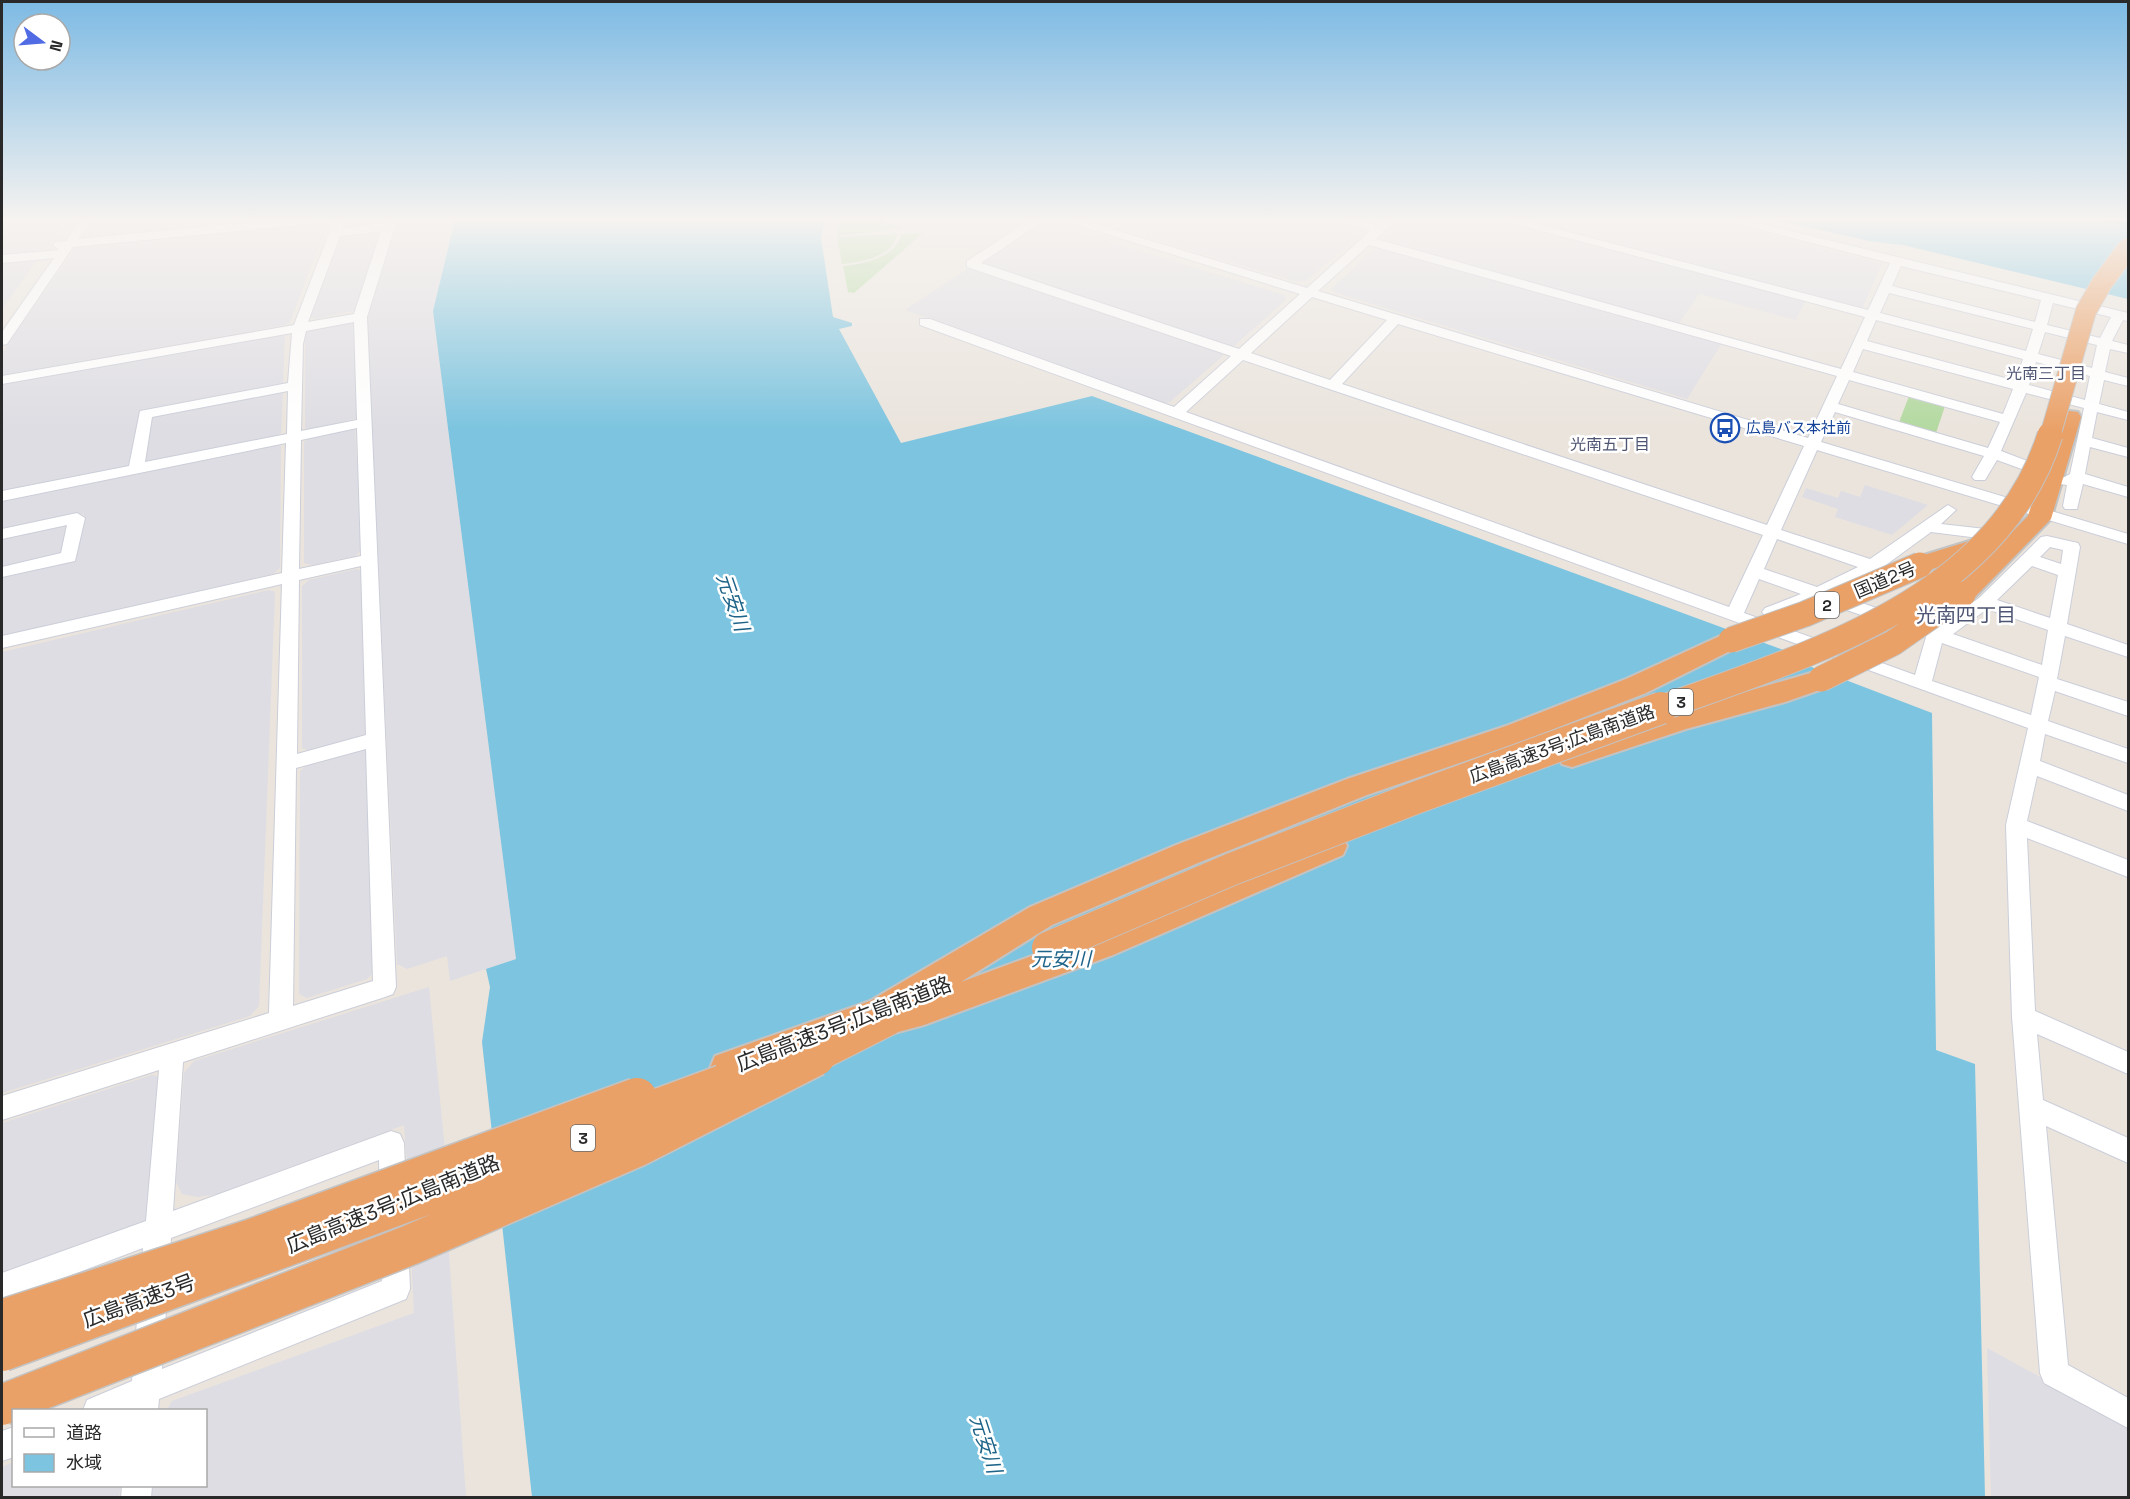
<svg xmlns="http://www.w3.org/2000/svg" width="2130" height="1499" font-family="'Space Grotesk','Noto Sans JP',sans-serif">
<rect width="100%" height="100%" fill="#eae4dd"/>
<path fill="#dedde3" d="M2,220h65l-22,31 -43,6z
M109,220h180l-208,19 10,-16z
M398,220h57l-22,91 83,648 -66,22 -3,-25 -40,13 -10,-5 -30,-643z
M1092,220h243l30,10 -59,51 -9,1z
M1406,220h95l305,80 -10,20 -97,-26 -21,31 -292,-82 -2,-2z
M1513,220h198l171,44 -20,45z
M324,221l4,1 -38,100 -6,3 -282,50v-22l74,-106z
M1042,221l242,74 2,5 -52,46h-6l-247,-82 -1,-2z
M377,231l5,1 -26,78 -41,9 -5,-2 31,-80z
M1376,247h3l343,96 -35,56 -351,-106 -5,-4z
M35,258l3,1 -36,50v-48z
M969,268l254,84 1,3 -54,47 -6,1 -259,-93z
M346,323l7,1 4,94 -47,12 -5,-2v-95l6,-4z
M281,334l4,3 -2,46 -4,3 -137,26 -9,50 -6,5 -125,25v-107z
M283,391l-2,42 -5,4 -135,25 7,-46z
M350,429l5,1 7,120 -7,6 -43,9 -8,-2v-121l6,-5z
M276,444l5,2 -1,122 -7,6 -271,62v-61l74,-16 8,-45 -82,17v-32z
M1865,485l63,20 -36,30 -57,-18 3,-8 -36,-12 4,-9 32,10 3,-7 19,6z
M69,522l-7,34 -60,13v-33z
M357,569l6,2 6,160 -8,6 -51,14 -8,-3v-162l7,-6z
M269,590l6,2 -16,414 -9,10 -248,77v-441z
M362,748l6,3 6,221 -7,7 -60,19 -8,-4 1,-223 8,-7z
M429,987l17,174 -38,14 -4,-50 -187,69 -19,3 -16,-3 -6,-12 8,-109 10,-12z
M152,1075l7,2 -11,140 -5,7 -141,48v-149z
M448,1240l18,257 -317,1 1,-12h56v-76h-39l5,-9 242,-88 -3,-60z
M1987,1348l141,77v72h-137z
M13,1462l1,24h107l-2,11h-117v-30z"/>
<path fill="#b3d9a0" d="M840,220h39l24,8 -66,8z
M923,233l-69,60 -6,-1 -5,-26c19,-2 54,-8 58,-32z
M897,234c-4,23 -36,28 -55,30l-5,-27z
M1909,396l36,10 -10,30 -37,-11z"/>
<path fill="#7cc4df" d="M455,220h370l-4,18 12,79 19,6v3l-13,3 62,114 191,-47 697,256 -1,6 144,55 4,337 39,14 10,433h-1453l-50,-455 8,-55 -4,-18 30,-10 -83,-648z
M1776,220h352v79l-225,-54 -34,-4z"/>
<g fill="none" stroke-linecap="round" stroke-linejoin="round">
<path stroke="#1e6388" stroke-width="1.5" stroke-dasharray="5 4" stroke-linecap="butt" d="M2107,220l21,4"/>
<g stroke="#cbced9" stroke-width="2">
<path id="minor" d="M80,220h12l-14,19 192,-19h45l-6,4 -236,23 -66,97 -5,1v-13l52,-74 -52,5v-8l57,-5 -6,-5 2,-3 11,-1z
M334,220h12l-3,9 54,-9 -30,97 29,670 -3,7 -8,3 -202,65 -10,149 218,-80 9,3 4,9 6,146 -4,10 -247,100 -1,11h-75l4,-10 45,-19 11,-133 -141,53v-28l144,-52 13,-151 -157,50v-24l267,-83 13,-429 -280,64v-12l280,-63 4,-130 -284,58v-10l127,-25 11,-55 148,-28 4,-50 -290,51v-8l292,-51zM381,231l-27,83 -46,8 32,-86zM354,322l3,98 -56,11 2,-87 3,-13zM288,391l-1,43 -142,28 7,-45zM357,428l4,128 -62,13 2,-129zM361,566l5,169 -69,19 2,-174zM366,749l7,232 -80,25 3,-238zM379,1160l3,121 -220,88 9,-131z
M1030,220h15l-64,43 258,86 61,-55 -238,-74h20l225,68 63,-57 -33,-11h20l20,6 6,-6h13l-20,19 465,130 24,-52 -364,-97h21l346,90 22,-47 -167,-43h22l383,93v8l-5,-1 -11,21 16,4v8l-18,-4 -5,23 23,6v8l-24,-6 -5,24 29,8v8l-31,-8 -5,26 36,10v9l-38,-10 -5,27 43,13v10l-45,-13 -6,25h-12l-2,-3 4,-21 -7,-1 -3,-3 13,-7 14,-66 -58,-15 -25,58 50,19 3,3 -3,3h-10l-44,-16 -12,20h-10l-3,-3 12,-21 -149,-44 -14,30 307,92v10l-311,-94 -36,80 89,29 78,-54 8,5 -15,14 62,7 8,5 -8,5 -72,-9 -52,38 -45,23 65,23 3,4 -3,4h-12l-69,-24 -41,16h-12l-3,-4 3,-4 36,-14 -42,-15 -15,34 171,62 11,-38 -5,-5 3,-4h13l42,-30 62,-61 6,-1 31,7 2,4 -13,77 61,21v12l-63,-21 -8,43 71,23v14l-73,-25 -7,30 80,28v14l-83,-29 -5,27 88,34v16l-91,-35 -10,45 101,39v17l-101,-39 8,173 93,41v22l-91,-40 6,66 85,38v25l-82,-37 22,239 60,33v30l-84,-45 -4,-10 -28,-356 -6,-192 22,-97 -1108,-403v-6h10l244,88 57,-51 -264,-89v-6zM1369,245l468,131 -29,62 -490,-147zM1901,266l140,34 -6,22 -143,-36zM1889,293l144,36 -7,22 -146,-38zM1312,297l75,23 -57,60 -79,-27zM2053,303l58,14 -11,21 -53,-13zM1876,320l147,39 -7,22 -149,-40zM1398,324l406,122 -37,79 -425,-141zM2045,332l52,13 -5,23 -54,-14zM1863,349l150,40 -10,25 -150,-42zM1243,360l520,175 -34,72 -543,-195zM2036,362l54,14 -5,24 -56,-15zM1849,380l151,42 -12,26 -150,-44zM1777,539l81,28 -41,20 -53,-18zM2050,547l13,3 -2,14 -21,-7zM2032,566l26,9 -8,43 -53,-18zM1987,609l61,21 -6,35 -89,-31zM1942,643l97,34 -8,38 -99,-34z
M77,513l8,5 -10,43 -73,16v-10l59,-14 6,-28 -65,14v-10z
M14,1427v30l-12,4v-30z
M122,1486h30l-1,12h-30z"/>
</g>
<g stroke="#c3c3c3" stroke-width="4">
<path id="highway" d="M2070,411l8,1 3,5 -30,102 -79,81 -9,2 -9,-2 -4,-6 44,-45 -74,24 -9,-2 -3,-6 3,-6 68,-21 9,-3 9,3 2,7 29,-29 31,-99 3,-5z
M1731,631l9,3 4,6 -4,6 -94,47 -120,47 -159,55 -169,68 -146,62 -91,57 128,-47 232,-98 11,-3 11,3 4,9 -4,9 -230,100 -189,70 -37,10 -13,-6 -146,55 -13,-4 -5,-12 5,-12 155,-55 160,-94 146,-62 171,-66 159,-53 120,-47z
M1821,670l10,2 3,7 -3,7 -46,16 -99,27 -114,38 -10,-3 -4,-8 4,-8c86,-28 172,-53 259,-78z"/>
</g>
<use href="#minor" fill="#fff" fill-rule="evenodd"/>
<use href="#highway" fill="#eaa168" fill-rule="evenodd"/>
<g stroke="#c3c3c3" stroke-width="22" stroke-linecap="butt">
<path id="highway-bridge-far3" d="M2050,436l36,-125 16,-28 26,-35"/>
</g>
<g stroke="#c3c3c3" stroke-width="27" stroke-linecap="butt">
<path id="highway-bridge-far2" d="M1731,640l74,-26 115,-49
M1821,679l72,-36 70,-49
M1656,710c147,-54 341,-107 394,-275"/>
</g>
<g stroke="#c3c3c3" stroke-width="34" stroke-linecap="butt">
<path id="highway-bridge-far1" d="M1048,948l184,-79 183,-71 246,-90
M812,1058l75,-38"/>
</g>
<g stroke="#c3c3c3" stroke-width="43" stroke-linecap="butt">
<path id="highway-bridge" d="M2,1320l250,-81 385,-141
M2,1351l721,-266
M2,1405l408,-160 226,-98 179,-91"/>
</g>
<use href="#highway-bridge-far3" stroke="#eaa168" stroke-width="20"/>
<use href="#highway-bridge-far2" stroke="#eaa168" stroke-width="25"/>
<use href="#highway-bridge-far1" stroke="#eaa168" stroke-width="32"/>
<use href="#highway-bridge" stroke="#eaa168" stroke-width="40"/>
</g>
<linearGradient id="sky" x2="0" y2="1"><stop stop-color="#7dbae4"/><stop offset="0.51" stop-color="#f6f3f0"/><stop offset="1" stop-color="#f6f3f0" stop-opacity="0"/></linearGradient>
<rect width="2130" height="430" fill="url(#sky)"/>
<defs>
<g id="bus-ring" transform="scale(1.5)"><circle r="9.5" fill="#fff" stroke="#1a4fb4" stroke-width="1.5"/><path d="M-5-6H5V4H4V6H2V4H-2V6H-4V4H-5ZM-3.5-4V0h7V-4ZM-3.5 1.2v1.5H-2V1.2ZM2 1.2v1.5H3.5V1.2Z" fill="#1a4fb4"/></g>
</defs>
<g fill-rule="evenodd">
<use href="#bus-ring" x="1725" y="428"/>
</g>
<g text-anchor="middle" stroke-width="5" stroke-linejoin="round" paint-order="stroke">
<g font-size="15" fill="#164399" stroke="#fff" text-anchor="start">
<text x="1746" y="433">広島バス本社前</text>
</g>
<g font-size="16" fill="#4f5674" stroke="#fff">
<text x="2046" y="379">光南三丁目</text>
<text x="1610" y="450">光南五丁目</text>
</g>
<g fill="#fff" stroke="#696969" stroke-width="1.5">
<rect x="1815" y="592" width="24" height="26" rx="4.5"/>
<rect x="1669" y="689" width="24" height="26" rx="4.5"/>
<rect x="571" y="1125" width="24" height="26" rx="4.5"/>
</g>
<g font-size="16" font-weight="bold" fill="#292929">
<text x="1827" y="611">2</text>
<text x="1681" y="708">3</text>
<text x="583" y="1144">3</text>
</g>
<g font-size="18" fill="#292929" stroke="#fff">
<text transform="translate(1885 580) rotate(-23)" y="6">国道2号</text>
<text transform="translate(1562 744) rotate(-20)" y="6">広島高速3号;広島南道路</text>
</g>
<g font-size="20" font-style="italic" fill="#1e6388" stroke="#fff">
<text transform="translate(733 602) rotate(71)" y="7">元安川</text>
<text x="1061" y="966">元安川</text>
<text transform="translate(986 1444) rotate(72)" y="7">元安川</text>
</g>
<g font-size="20" fill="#4f5674" stroke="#fff">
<text x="1966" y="622">光南四丁目</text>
</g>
<g font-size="21" fill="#292929" stroke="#fff">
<text transform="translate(844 1024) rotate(-21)" y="7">広島高速3号;広島南道路</text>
<text transform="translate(393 1204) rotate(-22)" y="7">広島高速3号;広島南道路</text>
<text transform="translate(139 1301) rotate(-20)" y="7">広島高速3号</text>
</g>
</g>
<rect width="2130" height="1499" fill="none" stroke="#292929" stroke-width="6"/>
<rect x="12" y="1409" width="195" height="78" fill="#ffffff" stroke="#a9a9a9" stroke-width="1.5"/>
<rect x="24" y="1428" width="30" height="9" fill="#ffffff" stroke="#a9a9a9" stroke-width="1.5"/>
<text x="66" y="1439" font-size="18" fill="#292929">道路</text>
<rect x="24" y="1454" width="30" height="18" fill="#7cc4df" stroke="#a9a9a9" stroke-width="1.5"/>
<text x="66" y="1469" font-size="18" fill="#292929">水域</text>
<g transform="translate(42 42) rotate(106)"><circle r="28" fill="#ffffff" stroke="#a9a9a9" stroke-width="1.5"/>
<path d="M0-4.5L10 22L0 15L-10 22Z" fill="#506be3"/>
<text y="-9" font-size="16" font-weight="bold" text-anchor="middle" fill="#292929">N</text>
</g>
</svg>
